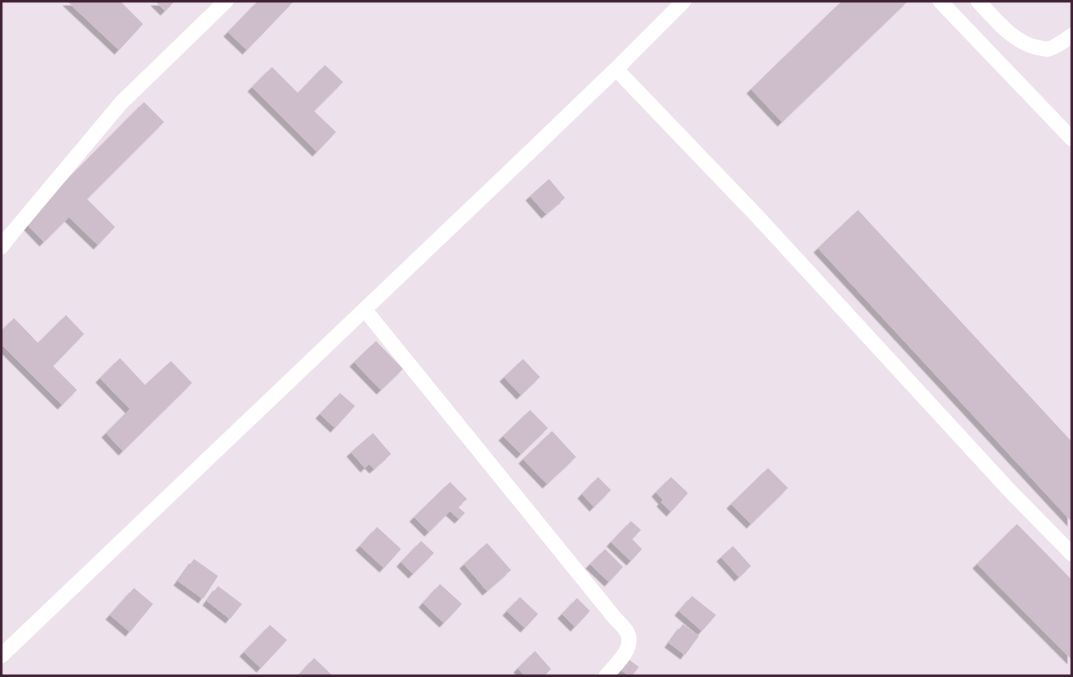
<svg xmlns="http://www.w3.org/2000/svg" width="1073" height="677" font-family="'PT Sans',sans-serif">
<defs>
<filter id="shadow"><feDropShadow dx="-4.5" dy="4.5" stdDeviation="0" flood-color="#0004"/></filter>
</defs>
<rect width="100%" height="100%" fill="#ede1eb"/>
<path fill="#cebdcb" filter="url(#shadow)" d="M67,1h53l23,23 -24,26z
M155,1h20l-10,10z
M258,1h36l-47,49 -19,-18z
M842,1h66l-126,121 -31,-33z
M325,65l18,17 -29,29 22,21 -19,20 -65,-65 20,-20 26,26z
M144,102l20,20 -77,77 28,28 -17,18 -29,-28 -25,25 -19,-20z
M549,179l16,19 -19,16 -16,-18z
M858,210l214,232v80l-254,-274z
M66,315l18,19 -31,32 24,24 -15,15 -61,-61v-13l13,-13 24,25z
M376,341l27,28 -22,21 -27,-28z
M120,358l25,27 26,-24 21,22 -69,68 -17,-18 24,-24 -30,-31z
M523,359l17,18 -19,18 -17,-18z
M340,393l15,13 -20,22 -15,-14z
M530,410l18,18 -27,26 -18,-18z
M552,431l24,26 -29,27 -24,-25z
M373,433l18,21 -17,15 -5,-5 -4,4 -14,-16z
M768,468l20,20 -37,36 -20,-20z
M598,477l13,13 -17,17 -12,-13z
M671,477l17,16 -17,19 -10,-10 2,-2 -7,-8z
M450,482l17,17 -9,8 7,6 -6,6 -9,-8 -21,21 -15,-15z
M631,521l10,9 -9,9 10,10 -11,12 -20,-19z
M1017,524l55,56v80l-95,-96z
M377,527l24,22 -17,19 -24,-22z
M421,541l13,12 -21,21 -12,-12z
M487,543l24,27 -24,21 -23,-27z
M733,546l18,20 -12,11 -18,-20z
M605,549l18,18 -14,15 -19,-18z
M194,559l24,17 -15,23 -25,-18z
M440,584l22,20 -18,19 -21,-20z
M218,586l24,18 -12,15 -23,-18z
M134,588l19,16 -23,28 -20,-17z
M692,596l24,19 -14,16 -23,-20z
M520,597l18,17 -13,14 -18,-17z
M577,598l13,13 -15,16 -13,-13z
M683,624l16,12 -14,19 -16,-12z
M270,625l17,15 -26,28 -17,-16z
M535,651l16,18 -7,7h-19l-7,-8z
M624,656l15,11 -7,9h-3l-13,-10z
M314,658l19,18h-35z"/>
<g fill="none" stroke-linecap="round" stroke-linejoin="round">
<path stroke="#fff" stroke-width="15" d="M940,1l132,138
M978,1c17,18 36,43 62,47 3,0 6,2 8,1 6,-1 19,-10 24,-14
M616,69l141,147 254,276 61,62
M1,247l11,-14 109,-130 105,-102
M365,310l249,307c3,4 8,8 11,12 13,17 -8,34 -19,47
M1,656l536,-511 79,-76 68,-68"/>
</g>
<rect width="1073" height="677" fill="none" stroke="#3f2035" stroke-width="5"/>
</svg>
